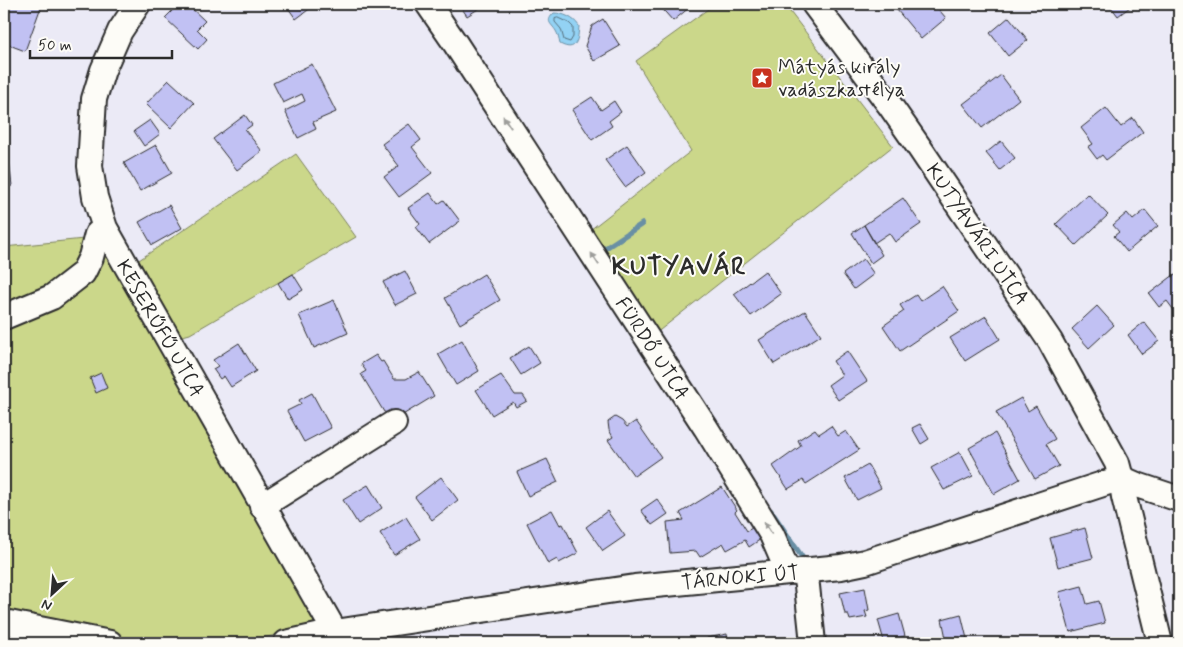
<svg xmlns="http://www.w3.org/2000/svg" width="1183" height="647" font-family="Mynerve,sans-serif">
<rect width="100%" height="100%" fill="#ebeaf6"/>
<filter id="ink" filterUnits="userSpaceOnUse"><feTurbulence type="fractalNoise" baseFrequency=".02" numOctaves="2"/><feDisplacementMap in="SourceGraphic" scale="10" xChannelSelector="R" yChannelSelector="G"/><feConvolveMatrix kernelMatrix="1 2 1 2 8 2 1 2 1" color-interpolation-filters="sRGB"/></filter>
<g filter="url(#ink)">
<path fill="#cbd78a" stroke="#7b815a" d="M715,4h69l109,142 -238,188 -65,-104 101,-79 -55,-90z
M296,154l60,83 -166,97 -11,3 -43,-75z
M84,239l20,4 212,378 -2,5 -10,3 -65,14h-80l-24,-3 -131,-30v-363z"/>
<path fill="#93d2f4" stroke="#698fa4" d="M554,13c9,0 20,5 25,13 -1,13 -2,27 -19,18 -1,-4 -2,-10 -4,-13 -5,-8 -11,-9 -2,-18z"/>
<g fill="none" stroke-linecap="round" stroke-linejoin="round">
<path stroke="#556e7b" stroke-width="1" d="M558,18l11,5 4,4v10l-3,5 -6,-2 -3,-11 -6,-7v-3z"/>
<path stroke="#698fa4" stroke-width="5.5" d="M598,253l44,-29
M771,511l31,46"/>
</g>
<path fill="#c1c1f3" stroke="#2b2b2b" d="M6,4h36l-17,47 -21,-8v-33z
M179,4h8l18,17 -8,8 10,10 -9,10 -33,-31z
M288,4h28l-20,15 -10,-14z
M459,4h27l-19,12z
M658,4h29l3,3 -17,14z
M892,4h42l12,14 -25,21z
M1109,4h18l3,3 -12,9z
M1009,17l19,23 -20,16 -18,-23z
M603,19l17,27 -26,15 -9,-15 7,-20z
M312,64l24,48 -23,10 3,7 -18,9 -13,-27 20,-10 -3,-7 -19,9 -10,-20z
M1001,75l18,24 -37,29 -19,-24z
M169,80l25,23 -23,25 -25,-24z
M592,97l9,13 13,-9 7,11 -12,9 3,5 -20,14 -20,-30z
M1106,108l15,19 12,-9 10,14 -37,28 -4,-5 -5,4 -9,-12 5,-3 -12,-16z
M245,115l7,10 -7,5 17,21 -25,19 -24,-31z
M150,120l10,14 -16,12 -10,-15z
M409,124l12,16 -9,7 20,26 -33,24 -15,-20 15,-11 -17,-22z
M1001,141l14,17 -15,12 -14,-17z
M156,145l16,28 -32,18 -16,-28z
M627,145l19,27 -21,15 -20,-27z
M4,160h5l3,26 -8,1z
M430,193l8,11 6,-4 16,21 -31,23 -13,-17 4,-3 -12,-16z
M1088,194l20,21 -32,30 -20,-21z
M903,198l18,26 -26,18 -6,-9 -15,10 -10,-18z
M169,205l13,23 -30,17 -13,-23z
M1145,210l13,16 -31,26 -13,-16 5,-4 -6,-7 14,-12 6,7z
M864,225l18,30 -11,8 -19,-30z
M863,259l11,15 -20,15 -11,-15z
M405,271l12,23 -22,11 -12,-23z
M765,271l16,23 -30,22 -17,-22z
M1179,271v46l-12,-16 -8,6 -10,-13z
M293,274l10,16 -15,9 -10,-16z
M484,274l16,26 -40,24 -15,-26z
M942,286l17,25 -59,40 -17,-25 21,-15 -4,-6 16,-10 4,6z
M334,300l14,33 -34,15 -15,-33z
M1097,306l17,19 -25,23 -17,-19z
M805,311l16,24 -47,29 -15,-24z
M986,316l14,23 -35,22 -15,-23z
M1144,322l15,19 -17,13 -14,-19z
M462,340l17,31 -23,14 -18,-31z
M239,343l17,28 -25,16 -7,-11 -4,3 -7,-10 5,-3 -5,-6z
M529,346l11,17 -19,12 -11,-17z
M847,351l20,30 -29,19 -10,-15 14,-10 -9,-14z
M376,355l5,7 2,-1 11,18h12l13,-7 15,24 -33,20 -17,-4 -23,-38 5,-3 -5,-7z
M101,373l6,15 -11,5 -6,-15z
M501,375l14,20h8l4,6 -11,6 -3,-5 -21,13 -16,-25z
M312,393l19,35 -27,14 -17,-31 14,-7 -2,-4z
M1021,398l7,13 8,-5 19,33 -9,5 13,22 -24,13 -39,-67z
M615,417l7,4 5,6 9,-6 25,36 -27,19 -26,-36 5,-3 -4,-7 -1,-8z
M920,424l9,15 -8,5 -9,-16z
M831,426l7,10 8,-5 13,19 -53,34 -3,-4 -15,9 -15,-23 28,-20 -3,-6 17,-11 4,5z
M995,433l25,46 -26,15 -25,-46z
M960,452l13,24 -29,14 -13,-22z
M547,459l11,23 -30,14 -11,-24z
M868,465l13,23 -24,12 -12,-22z
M441,477l17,23 -26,20 -17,-23z
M368,485l14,23 -24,16 -15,-24z
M722,487l15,23 -2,2 12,19 10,-6 7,12 -15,10 -4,-7 -18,10 -4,-7 -23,14 -4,-6 -26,2 -3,-31 17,-2 -4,-7z
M657,499l11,15 -16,11 -11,-15z
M552,510l8,15 3,-1 15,29 -19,10 -2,-4 -9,5 -21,-41z
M607,511l18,25 -22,15 -17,-24z
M406,517l14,22 -26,16 -14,-22z
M1085,528l8,30 -35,9 -8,-29z
M1082,586l5,18 12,-3 6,22 -35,9 -11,-40z
M865,588l4,22 -4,1 2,6 -17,3 -2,-6h-3l-5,-21z
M899,614l6,22 -21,5 -6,-21z
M961,614l7,29h-21l-5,-24z
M727,634l1,9h-20l-1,-5z
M1117,638l2,5h-21z
M934,640l1,3h-15z"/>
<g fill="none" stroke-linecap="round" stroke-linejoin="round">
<g stroke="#2b2b2b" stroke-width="28">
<path id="minor" d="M138,4l-18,27 -17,39 -9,29 -4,67 5,31 10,31 230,404 2,11
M428,4l27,39 251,385 66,107 16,37
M814,4l75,100 30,43 131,194 67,122 4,15 3,19 36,146
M4,317l48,-20 31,-24 8,-16 6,-23 8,-6
M262,506l132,-83
M804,570l3,16 6,57
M4,622l106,21
M286,643l49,-11 300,-45 206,-20 24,-5 256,-84 16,7 42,14"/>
</g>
<use href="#minor" stroke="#fdfcf7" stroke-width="24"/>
</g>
<defs><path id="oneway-solid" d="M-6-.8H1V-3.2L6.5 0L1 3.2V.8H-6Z" transform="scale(1.25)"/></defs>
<g fill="#9e9e9b">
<use href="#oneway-solid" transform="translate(507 122) rotate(-123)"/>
<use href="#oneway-solid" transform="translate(595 259) rotate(-123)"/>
<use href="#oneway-solid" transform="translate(768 528) rotate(-122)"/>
</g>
</g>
<defs>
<g id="sight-square" transform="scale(1.125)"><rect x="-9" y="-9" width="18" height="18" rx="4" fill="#c8321e" stroke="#fdfcf7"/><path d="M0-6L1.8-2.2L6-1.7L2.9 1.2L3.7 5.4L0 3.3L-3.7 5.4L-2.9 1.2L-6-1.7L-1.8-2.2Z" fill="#fff"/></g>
</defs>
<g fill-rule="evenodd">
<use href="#sight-square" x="762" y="78"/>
</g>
<g text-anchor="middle" stroke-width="4" stroke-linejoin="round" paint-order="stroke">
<g font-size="20" fill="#2b2b2b" stroke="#fdfcf7" text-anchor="start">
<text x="778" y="73">Mátyás király<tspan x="778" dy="23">vadászkastélya</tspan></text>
</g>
<g font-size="20" fill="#2b2b2b" stroke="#fdfcf7">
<text transform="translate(978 234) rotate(56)" y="7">KUTYAVÁRI UTCA</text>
<text transform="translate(161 328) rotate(60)" y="7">KESERŰFŰ UTCA</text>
<text transform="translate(653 348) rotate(57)" y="7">FÜRDŐ UTCA</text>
<text transform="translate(740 577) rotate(-5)" y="7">TÁRNOKI ÚT</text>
</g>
<g font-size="25" font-weight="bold" letter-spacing="1" fill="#2b2b2b" stroke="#fdfcf7">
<text x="679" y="274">KUTYAVÁR</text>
</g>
</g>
<rect width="1183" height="647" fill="none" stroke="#fdfcf7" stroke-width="20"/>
<rect x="10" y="10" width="1163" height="627" fill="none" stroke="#2b2b2b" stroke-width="2" filter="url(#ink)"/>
<g transform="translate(52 594) rotate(206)" stroke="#fdfcf7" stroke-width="4" paint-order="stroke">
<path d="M0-4L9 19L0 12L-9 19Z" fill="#2b2b2b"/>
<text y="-8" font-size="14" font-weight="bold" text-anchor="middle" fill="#2b2b2b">N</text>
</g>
<path d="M30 50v8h142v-8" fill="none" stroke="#2b2b2b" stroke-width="2.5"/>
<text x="38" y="50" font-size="15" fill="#2b2b2b" stroke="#fdfcf7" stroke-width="4" paint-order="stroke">50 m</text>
</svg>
